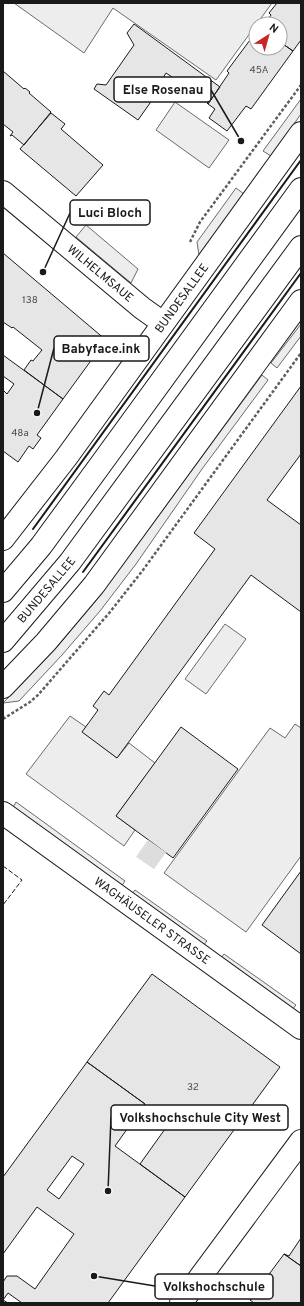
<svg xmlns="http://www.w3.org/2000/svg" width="304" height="1306" font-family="Overpass,sans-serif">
<rect width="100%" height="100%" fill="#fff"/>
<path fill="#ededed" stroke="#6a6a6a" d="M14,3h258l-56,77 -103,-72 -29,45z
M301,99v15l-30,42 -8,-5z
M175,102l54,38 -20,28 -53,-38z
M236,188l8,6 -45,61 -2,-13z
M86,225l52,44 -7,14 -55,-46z
M301,324v12l-24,32 -6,-5z
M262,375l6,5 -66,89 -66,95 -36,47 -38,44 -43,46 -16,2 52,-54 37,-44 36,-48z
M225,624l21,15 -40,55 -21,-15z
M70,716l16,11 -3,5 34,26 12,-15 26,20 -39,53 19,14 -11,16 -98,-72z
M295,724l6,4v128l-55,76 -82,-59 106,-145 15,10z
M16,802l109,79 -4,6 -109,-78z
M135,890l72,51 -5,6 -71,-52z
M224,954l72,51 -5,6 -71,-52z"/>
<path fill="#e6e6e6" stroke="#1a1a1a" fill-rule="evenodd" d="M277,3h24v37l-8,11 -13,-9v-18h-15l6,-9 -2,-2z
M134,24l86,63 -12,17 -1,-1 2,-3 -8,-2 -1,2 -21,-15 2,-2 -15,-10 -13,22 2,1 -17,24 -44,-31 3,-5 9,1 28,-40 -7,-12z
M256,36v12h24v-6l13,9 -42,58 -5,-3 -19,25 -18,-13 6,-9 -7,-5 21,-31 -2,-2 23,-31 2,2z
M3,71l21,18 1,-1 5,4 -1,1 22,19 -27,33 -12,-10 -2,1 3,-4 -10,-8z
M51,113l14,11 -4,5 42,36 -27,31 -56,-47z
M3,253l103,87 -43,59 -39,-29 7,-10 2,1 9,-11 -29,-23 -1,1 -9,-6z
M3,355l60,44 -26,36 4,3 -8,11 -4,-3 -11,16 -15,-11v-61l4,4 7,-10 -11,-8z
M301,386v68l-34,46 34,25v87l-50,-37 -134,183 -35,-26 16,-22 -5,-4 11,-15 5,4 106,-146 -21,-16z
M181,727l57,42 -65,89 -57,-42z
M301,871v83l-39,-29z
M152,974l128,93 -95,130 -45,-33 25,-35 -25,-18 5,-7 -58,-42z
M87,1062l58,42 -30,42 70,51 -77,106h-86l-14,-10 -5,7 5,3h-5v-21l4,-6h10l18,13 39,-55 -37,-27 -34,47v-77zM72,1156l12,8 -25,35 -12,-9z
M301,1238v28l-17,-12 5,2z
M284,1254l17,12v37h-47l-4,-3z"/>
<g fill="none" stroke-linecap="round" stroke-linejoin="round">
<path stroke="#ddd" stroke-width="22" stroke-dasharray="22 11" stroke-linecap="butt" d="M145,863l12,-17"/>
<g stroke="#1a1a1a" stroke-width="24">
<g id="minor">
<path id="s1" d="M3,192l139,116 21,15"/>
<path id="s2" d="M3,813l298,215"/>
<path d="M181,1303l120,-162"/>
</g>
</g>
<g stroke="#1a1a1a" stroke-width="24">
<g id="major">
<path id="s3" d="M3,539l63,-81 235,-325"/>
<path d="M3,591l38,-45 60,-82 200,-275"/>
<path id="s4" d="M3,641l67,-79 231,-315"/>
<path d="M3,687l43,-45 48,-57 207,-284"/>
</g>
</g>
<path stroke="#5f5f5f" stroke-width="2.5" stroke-dasharray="3 2" stroke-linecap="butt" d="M190,242l10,-20 101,-137
M3,719l27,-17 8,-7 72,-83 33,-42 158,-217"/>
<use href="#minor" stroke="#fff" stroke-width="22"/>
<use href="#major" stroke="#fff" stroke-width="22"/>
<path stroke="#1a1a1a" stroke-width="1" stroke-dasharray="5 2" stroke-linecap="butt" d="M3,866l19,14 -19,25"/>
<path stroke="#1a1a1a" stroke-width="2" d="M33,529l268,-369
M83,572l218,-299"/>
</g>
<g text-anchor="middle" stroke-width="3" stroke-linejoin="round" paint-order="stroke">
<g font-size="10" fill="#4d4d4d">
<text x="259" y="73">45A</text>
<text x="30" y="303">138</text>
<text x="20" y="436">48a</text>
<text x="193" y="1090">32</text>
</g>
<g font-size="12" fill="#1a1a1a" stroke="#fff">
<text dy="4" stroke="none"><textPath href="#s1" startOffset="127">WILHELMSAUE</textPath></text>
<text dy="4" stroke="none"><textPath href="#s3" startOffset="300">BUNDESALLEE</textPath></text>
<text dy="4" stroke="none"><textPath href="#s4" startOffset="67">BUNDESALLEE</textPath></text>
<text dy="4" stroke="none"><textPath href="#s2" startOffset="184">WAGHÄUSELER STRASSE</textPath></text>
</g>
</g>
<path fill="none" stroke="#1a1a1a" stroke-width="1.5" d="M241 141L211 90M43 272L70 213M37 413L54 348M108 1191L111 1117M94 1276L155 1286"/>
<g fill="#1a1a1a" stroke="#fff" stroke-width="1.5">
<circle cx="241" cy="141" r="4"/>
<circle cx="43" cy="272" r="4"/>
<circle cx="37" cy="413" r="4"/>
<circle cx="108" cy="1191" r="4"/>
<circle cx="94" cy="1276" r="4"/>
</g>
<g fill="#fff" stroke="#1a1a1a" stroke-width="1.5">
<rect x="114" y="77" width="97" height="25" rx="4"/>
<rect x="70" y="200" width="80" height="25" rx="4"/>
<rect x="54" y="336" width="95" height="25" rx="4"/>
<rect x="111" y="1105" width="177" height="25" rx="4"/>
<rect x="155" y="1274" width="118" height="25" rx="4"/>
</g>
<g font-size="13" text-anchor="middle" font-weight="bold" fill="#1a1a1a">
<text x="163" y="94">Else Rosenau</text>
<text x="110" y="217">Luci Bloch</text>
<text x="101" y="353">Babyface.ink</text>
<text x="200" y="1122">Volkshochschule City West</text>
<text x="214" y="1291">Volkshochschule</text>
</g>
<rect width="304" height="1306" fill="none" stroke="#1a1a1a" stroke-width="8"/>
<g transform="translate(268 36) rotate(37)"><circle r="19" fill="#ffffff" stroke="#a3a3a3"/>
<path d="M0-3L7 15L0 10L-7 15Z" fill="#c62828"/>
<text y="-6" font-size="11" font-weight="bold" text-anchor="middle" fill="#1a1a1a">N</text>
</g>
</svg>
